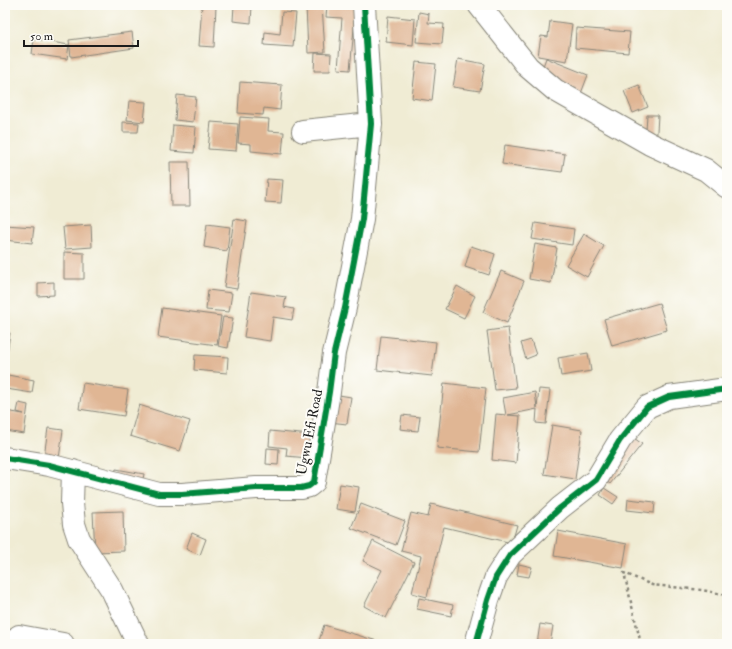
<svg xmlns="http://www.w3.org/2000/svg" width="732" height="649" font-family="'IM FELL Double Pica',serif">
<rect width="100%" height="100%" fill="#fdfcf7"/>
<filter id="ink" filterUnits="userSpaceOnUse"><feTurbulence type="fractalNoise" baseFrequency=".025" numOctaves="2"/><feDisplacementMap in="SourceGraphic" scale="8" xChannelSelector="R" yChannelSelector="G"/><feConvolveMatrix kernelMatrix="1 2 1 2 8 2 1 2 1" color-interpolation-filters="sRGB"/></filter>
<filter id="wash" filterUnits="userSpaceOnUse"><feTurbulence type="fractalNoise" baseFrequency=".012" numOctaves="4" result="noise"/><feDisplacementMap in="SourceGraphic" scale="16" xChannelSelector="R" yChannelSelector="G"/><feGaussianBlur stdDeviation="0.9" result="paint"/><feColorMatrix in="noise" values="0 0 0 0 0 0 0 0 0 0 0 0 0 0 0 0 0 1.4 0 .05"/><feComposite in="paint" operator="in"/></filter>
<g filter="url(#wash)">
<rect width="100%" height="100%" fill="#f0ecd4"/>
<g id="blocks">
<path fill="#e0b694" d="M202,5l14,1 -2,41 -15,-1z
M234,5h18l-1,18 -18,-2z
M306,5h16l3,47 -17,1z
M327,5l29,2 -6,63 -12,-1 4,-51 -16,-1z
M282,12l14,1 -3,34 -29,-2 1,-13 15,2z
M419,12l10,2 -1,9 16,1 -2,20 -26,-2z
M388,16l27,3 -2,26 -27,-3z
M550,21l22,3 -5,37 -29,-5 3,-20 7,1z
M576,28l54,4 -2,21 -53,-5z
M132,32l2,16 -63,9 -2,-17z
M34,39l35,6 -2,14 -35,-5z
M315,53l16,1 -1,17h-16z
M546,58l42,17 -8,21 -42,-16z
M458,59l27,5 -5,27 -27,-4z
M416,62l20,2 -4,37 -20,-3z
M240,82l42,3 -2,25 -16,-2 -1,7 -25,-2z
M639,85l9,22 -15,6 -9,-22z
M177,95l19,2 -3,25 -18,-2z
M129,101l17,1 -2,20 -17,-2z
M647,115h11l-2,33 -11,-1z
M240,117l29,2 -1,12 16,1 -2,22 -31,-3v-7l-13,-1z
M123,122l16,1 -1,9h-15z
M211,122l27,2 -2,27 -28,-2z
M173,125l23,2 -2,26 -23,-2z
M505,145l60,9 -3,18 -60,-8z
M170,162h19l1,44h-19z
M267,179l16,1 -2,23 -16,-1z
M234,219l13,2 -10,68 -13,-2z
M535,223l39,6 -2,16 -40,-6z
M207,224l23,3 -3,24 -23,-4z
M5,225l29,2 -2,16 -27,-3z
M91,225l1,22 -27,2 -2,-22z
M584,234l20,12 -17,31 -21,-12z
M535,244l22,4 -6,35 -22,-4z
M471,246l24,8 -6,21 -24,-8z
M64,252l20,1v26h-20z
M501,271l23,10 -17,42 -24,-11z
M54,282v13l-16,1v-13z
M457,286l18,10 -11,22 -19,-9z
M208,290l24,3 -3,19 -23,-2z
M251,292l35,5 -2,10 10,2 -2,11 -19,-3 -3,24 -26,-4z
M659,303l8,27 -55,16 -8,-27z
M162,308l59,8 -4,29 -59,-8z
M223,317l10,1 -5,30 -10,-2z
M508,328l8,60 -21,2 -8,-59z
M5,332l5,1 -4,28h-1z
M381,336l55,6 -4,34 -55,-6z
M531,340l5,15 -10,4 -5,-16z
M588,353l3,18 -30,5 -3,-18z
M195,355l33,2 -1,16 -33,-3z
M8,375l26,5 -2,13 -26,-4z
M83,383l45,7 -4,26 -45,-7z
M444,383l42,5 -7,64 -42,-4z
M539,389l11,1 -4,34 -10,-1 1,-14 -29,6 12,1 -4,47 -24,-3 4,-46 10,1 -3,-17 32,-6 2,16z
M333,394l18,3 -4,27 -18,-2z
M19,403l9,2 -4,29 -19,-3v-20l19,3 -7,-2z
M139,405l51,16 -10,30 -50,-15z
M402,415l18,2 -2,14 -18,-2z
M552,425l30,5 -7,49 -31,-5z
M48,428l15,2 -5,36 -15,-2z
M270,431l40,4 -2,23 -22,-2 1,-8 -18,-2z
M630,435l12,9 -32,40 -12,-9z
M267,448l12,1 -1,16 -12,-1z
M116,469l28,5 -3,15 -28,-5z
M340,484l19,3 -4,25 -19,-3z
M604,488l14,9 -5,7 -13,-9z
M628,499l27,3 -1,11 -27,-3z
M361,504l44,17 -9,24 -45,-17z
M431,504l86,21 -5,18 -68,-16 -17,70 -15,-4 9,-37 -20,-5 10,-38 17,4z
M123,511l1,40 -29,1 -2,-40z
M558,531l69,13 -4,24 -69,-12z
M192,533l14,6 -6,16 -14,-6z
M373,541l41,21 -28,56 -22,-12 18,-36 -19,-9z
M519,564l13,3 -3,10 -12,-2z
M419,598l34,7 -2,11 -34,-7z
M540,624l13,2 -3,18h-13z
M324,625l53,16 -1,3h-58z"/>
</g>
</g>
<g filter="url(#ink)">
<use href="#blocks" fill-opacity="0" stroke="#868478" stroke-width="1"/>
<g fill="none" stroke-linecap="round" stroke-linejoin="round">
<g stroke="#868478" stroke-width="24">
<path id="minor" d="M479,5l49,62 27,23 95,54 56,26 21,17
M303,131l68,-7
M5,458l44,7 110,29h23l74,-6h45l8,-2 5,-4 15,-90 5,-39 11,-45 17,-89 9,-95 -7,-119
M73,471l-1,32 2,21 5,15 33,51 26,54
M19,636l44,8
M476,644l12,-44 8,-23 14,-22 50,-47 36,-28 24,-40 27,-33 22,-10 58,-8"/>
</g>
<path stroke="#868478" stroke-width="2.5" stroke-dasharray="3 3" stroke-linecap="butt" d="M641,644l-17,-71 28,12 50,5 25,5"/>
<use href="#minor" stroke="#fff" stroke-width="22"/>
<g stroke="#fdfcf7" stroke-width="8">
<path id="cycleway" d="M5,458l44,7 110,29h23l74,-6h45l8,-2 5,-4 15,-90 5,-39 11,-45 17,-89 9,-95 -7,-119
M476,644l12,-44 8,-23 14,-22 50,-47 36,-28 24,-40 27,-33 22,-10 58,-8"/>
</g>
<use href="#cycleway" stroke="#00873e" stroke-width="6"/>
</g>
</g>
<g text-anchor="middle" stroke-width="4" stroke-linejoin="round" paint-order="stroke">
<g font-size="14" fill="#1c1c1c" stroke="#fdfcf7">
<text transform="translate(309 432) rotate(-79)" y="5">Ugwu Efi Road</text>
</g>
</g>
<rect width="732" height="649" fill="none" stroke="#fdfcf7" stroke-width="20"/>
<path d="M24 40v6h114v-6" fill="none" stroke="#1c1c1c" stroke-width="2"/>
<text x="30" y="40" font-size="12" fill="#1c1c1c" stroke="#fdfcf7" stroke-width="3" paint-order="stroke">50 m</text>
</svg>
